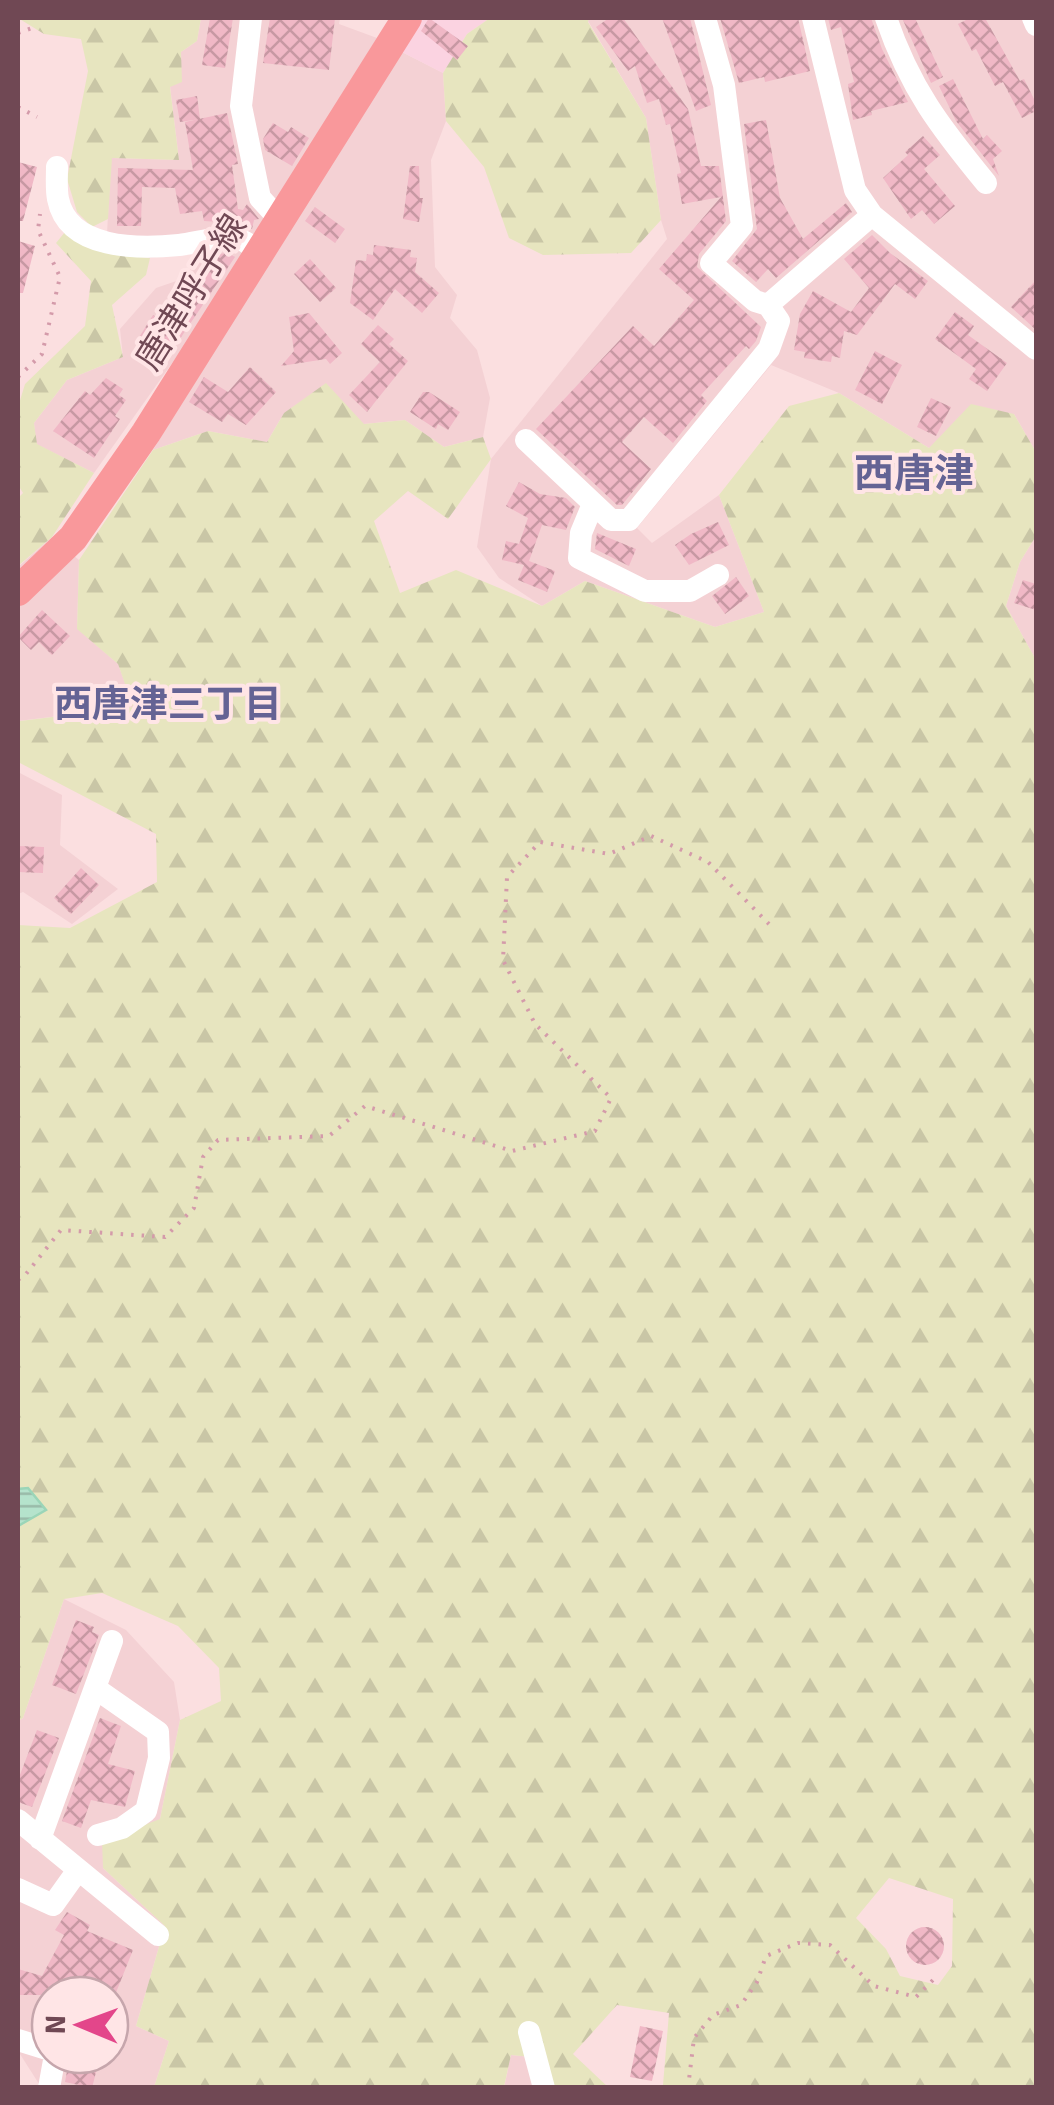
<svg xmlns="http://www.w3.org/2000/svg" width="1054" height="2105" font-family="Signika,'Noto Sans JP',sans-serif">
<defs>
<pattern id="forest-firs" width="22" height="20" patternUnits="userSpaceOnUse" patternTransform="scale(2.5)"><rect width="22" height="20" fill="#e7e5bf"/><path d="M5 1l3.5 6h-7zM16 11l3.5 6h-7z" fill="#c9c6a6"/></pattern>
<pattern id="water-rules" width="6" height="5" patternUnits="userSpaceOnUse" patternTransform="scale(2.5)"><rect width="6" height="5" fill="#b5e3cc"/><path d="M0 2.5h6" fill="none" stroke="#98baa8"/></pattern>
<pattern id="building-cross-hatch" width="8" height="8" patternUnits="userSpaceOnUse" patternTransform="scale(2.5)"><rect width="8" height="8" fill="#f0b8c6"/><path d="M0 0l8 8M0 8l8-8" fill="none" stroke="#c798a3"/></pattern>
</defs>
<rect width="100%" height="100%" fill="#fbdfe0"/>
<path fill="#f4d1d4" fill-rule="evenodd" d="M201,18h139l-1,6 38,14 -185,297 -98,138 -58,-29 -2,-21 33,-43 56,-23 -3,-28 36,-41 29,-10 16,-28 -51,8 -44,-5 5,-95 68,2 -9,-74 11,-34 16,-11z
M589,18h447v434l-22,-38 -85,34 -90,-55 -68,-28 -134,163 15,15 67,-48 45,117 -49,15 -130,-46 -43,25 -43,-28 -22,-31 14,-88 176,-220 -6,-19 -15,-102 -58,-97z
M400,51l43,22 3,48 -15,39 4,107 22,28 -7,23 27,32 13,48 -7,39 -39,10 -39,-27 -41,4 -80,-11 -17,29 -59,-11 -55,19z
M1036,536v124l-30,-54 14,-44z
M52,537l27,23 -2,68 41,36 16,43 -116,14v-154z
M18,772l44,23 -2,50 58,44 -46,35 -49,-32 -5,2z
M64,1599l62,31 48,52 6,38 -20,99 -57,49 62,58 -29,100 33,15 -15,46h-113l-23,-36v-330l5,-3zM50,1995h60v60h-60z
M511,2055l31,3 9,29 -47,1z"/>
<path fill="#fbd3e1" d="M421,18h69l-23,16 -24,39 -43,-22z"/>
<path fill="url(#forest-firs)" fill-rule="evenodd" d="M201,18l-4,23 -16,11 1,30 -12,5 9,73 -67,-2 -4,61 -16,8 -15,-15 -10,-33 21,-108 -7,-32 -37,-5 -26,-16z
M490,18h99l-1,4 58,96 15,102 -30,33 -88,2 -34,-17 -25,-71 -38,-46 -3,-48 24,-39z
M65,232l41,21 44,5 -4,17 -34,30 11,52 -56,23 -33,43 3,21 57,29 -42,64 -34,29v-68l5,-5 -5,-8v-78l7,-23 60,-58 6,-45 -35,-38z
M326,383l38,41 41,-4 39,27 39,-10 8,22 -43,60 -40,-28 -34,30 26,72 56,-23 86,36 43,-25 130,46 49,-15 -45,-117 70,-89 50,-13 90,55 42,-44 43,10 22,38v84l-16,26 -14,44 30,54v1427h-388l15,-2 6,-72 -52,-8 -44,49 35,33h-57l-10,-29 -30,-3 -7,32h-350l15,-46 -33,-15 29,-100 -62,-58 -1,-27 58,-22 20,-99 41,-19 -2,-33 -41,-42 -76,-33 -38,6 -41,119 -5,3v-796l52,3 87,-46 -1,-48 -138,-72 2,-41 113,-14 -15,-43 -41,-35 2,-69 74,-110 55,-19 59,11 17,-29zM889,1878l64,21 -1,67 -14,19 -38,-9 -14,-27 -30,-31z"/>
<path fill="url(#water-rules)" stroke="#9bd5b8" stroke-width="2.5" d="M28,1488l18,22 -28,16v-37z"/>
<path fill="url(#building-cross-hatch)" d="M210,18h23l-8,50 -23,-3z
M270,18h65l-6,52 -66,-7z
M429,18l39,28 -11,14 -36,-29z
M609,18h14l65,91 13,57h18l7,55 -27,33 -2,13 64,60 -5,14 -7,8 -3,-3 -45,49 6,6 -34,42 -29,-26 -22,25 29,27 -29,36h-5l-81,-76 97,-103 21,20 40,-46 -35,-31 62,-72 -39,7 -5,-30 4,-1 -11,-49 -4,1 -7,-26 -12,4 -12,-37 -7,5 -32,-44z
M662,18h28l21,87 -15,6z
M720,18h78l12,53 -45,11 -1,-5 -25,6z
M828,18h43l11,31 26,53 -37,9 1,4 -19,5 -5,-36 6,-2 -13,-55 -10,3z
M902,18h13l28,59 -12,6z
M970,18h15l35,63 4,-2 12,24v8l-14,7 -19,-36 -8,4 -19,-37 -4,2 -14,-27z
M953,79l30,60 4,-4 15,16 -9,8 6,17 -43,-55 -17,-35z
M197,96l3,23 -20,3 -4,-22z
M227,113l11,51 -6,1 6,44 5,1 4,-6 12,15 -5,1 -2,9 -17,-6 -31,-2 -2,-10 -22,3 -5,-26 -33,-1 -1,39h-24l1,-58 75,2 -8,-48z
M766,120l14,78 23,41 43,-36 6,9 -76,66 -8,-9 -12,13 -24,-21 25,-32 -13,-105z
M273,123l15,9 3,-5 18,11 -17,28 -27,-16 -2,-11z
M923,136l17,19 -16,14 31,37 -21,18 -12,-14 -11,9 -28,-41 25,-23 -3,-3z
M18,162l19,5 -14,54h-5z
M410,166h9l1,32h3l-4,24 -16,-3z
M315,207l30,22 -10,14 -30,-22z
M872,235l18,18 38,28 -13,18 -20,-15 -38,51 -13,-4 -4,27 -8,-2 -1,6 -27,-4 1,-6 -11,-2 6,-36 13,-23 38,21 18,-24 -25,-29z
M18,241l17,5 -12,47h-5z
M374,245l37,5 -1,7 7,1 -2,14 24,21 -17,20 -27,-24 -22,31 -23,-17 6,-43 10,1 1,-7 6,1z
M228,253l7,4 -74,110 -25,-16 6,-9 -4,-3 15,-24 17,10 47,-71z
M310,259l26,29 -16,14 -26,-28z
M1036,280v50l-25,-23z
M955,312l19,14 -6,9 39,28 -20,28 -18,-12 7,-10 -41,-30z
M309,313l33,40 -12,11 -4,-5 -45,7 13,-15 -5,-34z
M378,325l16,14 -5,5 19,17 -41,51 -18,-17 31,-33 -19,-18z
M875,351l27,14 -20,39 -27,-14z
M250,367l26,25 -30,33 -18,-11 -6,8 -33,-20 15,-25 24,15z
M106,378l17,11 -4,6 7,5 -11,16 5,3 -26,39 -41,-27 32,-40 5,4z
M423,392h6l31,20 -12,18 -10,-6 -2,5 -26,-17z
M931,398l20,9 -15,29 -19,-9z
M519,482l21,12 26,4 9,9 -9,23 -24,-5 -13,36 26,10 -8,21 -29,-12 6,-15 -22,-5 4,-19 13,3 9,-26 -22,-12z
M718,522l11,23 -40,20 -14,-20 16,-11z
M597,533l39,16 -7,17 -34,-17z
M736,577l13,19 -24,18 -13,-18z
M1023,580l13,4v26l-22,-7z
M42,610l28,26 -18,19 -13,-13 -8,8 -13,-13z
M74,686l32,1v16l-33,-1z
M18,846l26,1 -1,26 -25,-1z
M81,868l18,17 -28,29 -17,-16z
M76,1620l18,7 -2,5 7,3 -23,59 -24,-9z
M100,1718l21,8 -13,38 27,7 -10,36 -34,-7 -10,28 -19,-7z
M37,1730l22,8 -27,69 -14,-5v-22z
M67,1912l23,13 -3,6 46,19 -18,45h-97v-26l24,7 22,-41 -9,-5z
M906 1946a19 19 0 1 1 38 0a19 19 0 1 1-38 0Z
M640,2026l23,5 -11,50 -22,-4z
M70,2055l29,5 -7,28 -27,-6z"/>
<g fill="none" stroke-linecap="round" stroke-linejoin="round">
<path stroke="#d49baa" stroke-width="4" stroke-dasharray="2.5 8" stroke-linecap="butt" d="M18,33l17,-6
M18,107l19,10
M18,377l24,-23 18,-77 -22,-47 2,-16
M18,1280l8,-6 35,-44 104,7 29,-29 9,-51 15,-17 111,-4 36,-30 147,45 83,-20 16,-33 -76,-74 -32,-64 4,-83 33,-35 69,12 42,-18 57,26 61,62
M688,2088l6,-50 19,-23 28,-10 16,-23 9,-26 32,-13 32,2 44,41 42,11 19,-19"/>
<path stroke="#fff" stroke-width="22" d="M251,18l-10,88 19,92 20,22
M705,18l19,67 18,141 -31,37 44,38 13,4
M813,18l42,172 17,25 164,134
M886,18c24,70 54,109 100,165
M1033,18l3,7
M57,167c0,10 -1,22 1,32 10,51 81,50 121,46 19,-2 43,-11 62,-5 7,2 13,9 19,14
M526,440l85,80h18l140,-171 10,-28 -11,-16 104,-90
M593,504l-12,29 -2,25 66,33h45l28,-16
M95,1688l63,44 1,26 -13,53 -24,17 -24,7
M18,1820l140,115
M40,1839l72,-198
M18,1889l35,16 25,-35
M529,2032l15,56
M18,2040l32,10
M49,2088l6,-33"/>
<path stroke="#f9989b" stroke-width="30" d="M18,591l55,-53 73,-105 261,-415"/>
</g>
<g text-anchor="middle" stroke-width="8" stroke-linejoin="round" paint-order="stroke">
<g font-size="35" fill="#704854" stroke="#ffe5e6">
<text transform="translate(191 292) rotate(-58)" y="12">唐津呼子線</text>
</g>
<g font-size="38" font-weight="bold" fill="#646394" stroke="#ffe5e6">
<text x="168" y="717">西唐津三丁目</text>
</g>
<g font-size="40" font-weight="bold" fill="#646394" stroke="#ffe5e6">
<text x="914" y="487">西唐津</text>
</g>
</g>
<rect width="1054" height="2105" fill="none" stroke="#704854" stroke-width="40"/>
<g transform="translate(80 2025) rotate(271)"><circle r="48" fill="#ffe5e6" stroke="#c6a6ac" stroke-width="2.5"/>
<path d="M0-8L18 38L0 25L-18 38Z" fill="#e3468a"/>
<text y="-15" font-size="28" font-weight="bold" text-anchor="middle" fill="#704854">N</text>
</g>
</svg>
